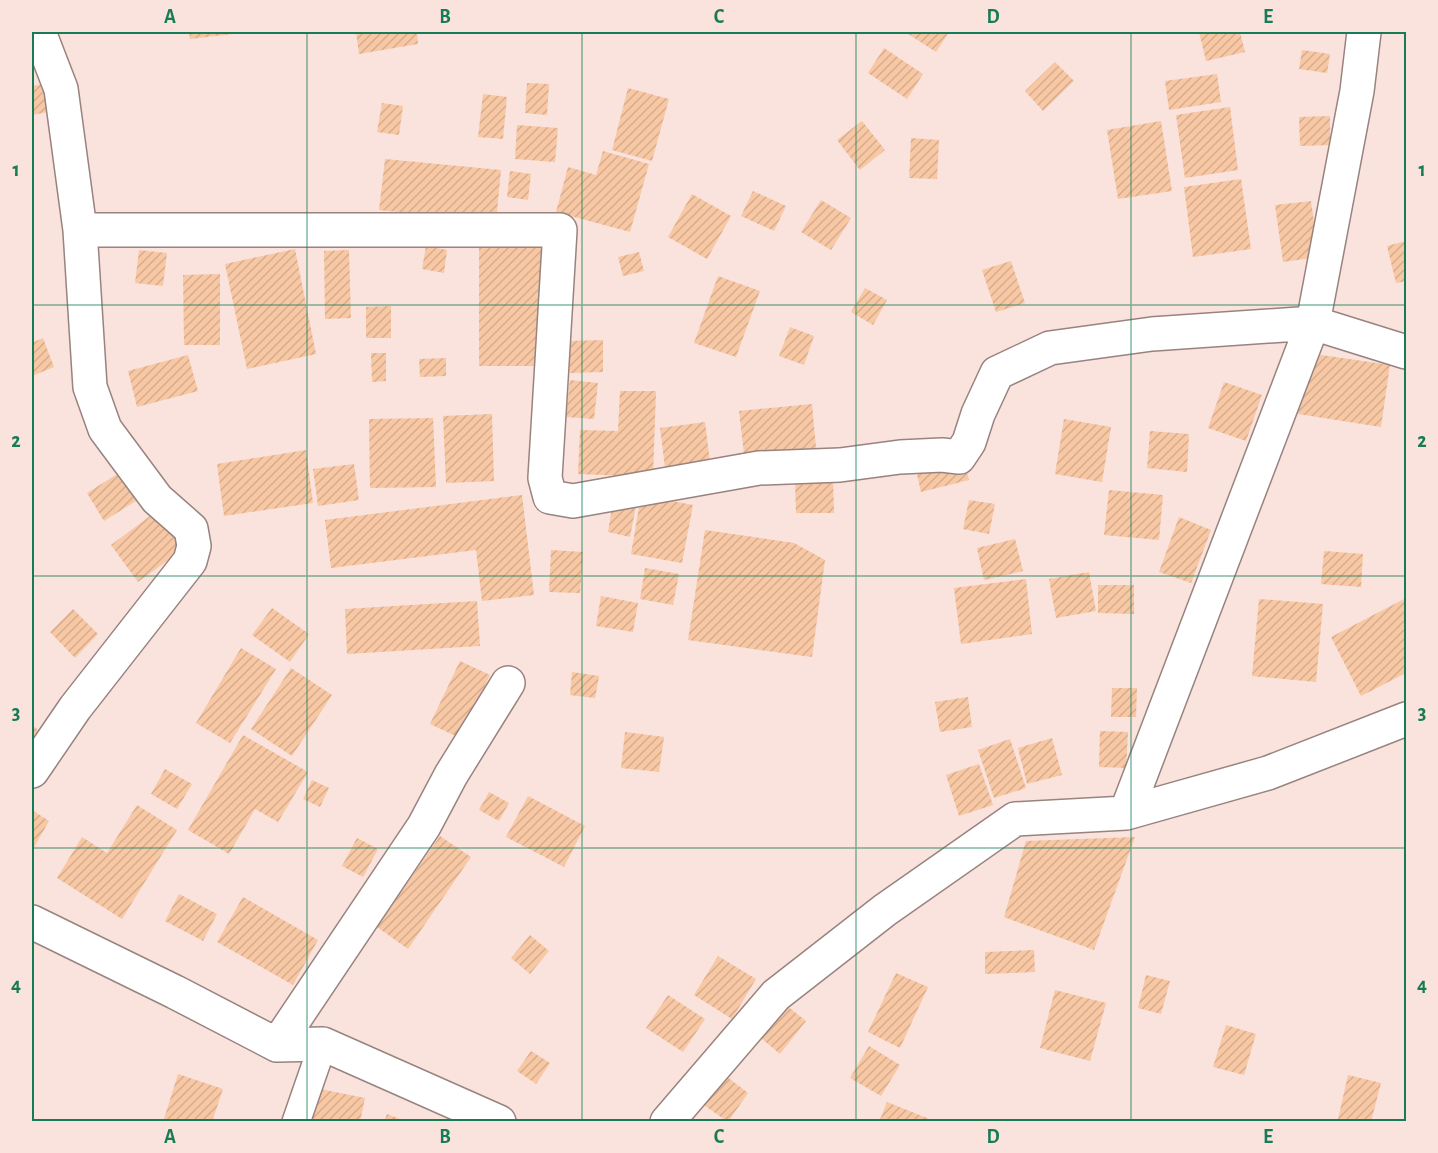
<svg xmlns="http://www.w3.org/2000/svg" width="1438" height="1153" font-family="'Alegreya Sans',sans-serif">
<defs>
<pattern id="building-hatch" width="6" height="6" patternUnits="userSpaceOnUse" patternTransform="scale(1.5)"><rect width="6" height="6" fill="#f8c8a5"/><path d="M-1 1l2-2M0 6l6-6M5 7l2-2" fill="none" stroke="#d6ac8e"/></pattern>
</defs>
<rect width="100%" height="100%" fill="#fae2dd"/>
<path fill="url(#building-hatch)" d="M189,32h52v1l-51,6z
M356,32h61l1,12 -59,10z
M905,32h44l-13,20z
M1199,32h41l5,20 -39,9z
M884,48l39,26 -16,25 -39,-26z
M1302,50l28,4 -3,19 -28,-4z
M1055,62l19,19 -31,30 -18,-20z
M1217,74l4,28 -52,8 -4,-29z
M527,83l22,1 -2,31 -22,-2z
M42,84l6,28 -16,3v-29z
M628,88l41,11 -17,62 -40,-11z
M483,94l24,3 -4,42 -25,-2z
M382,103l21,3 -4,29 -22,-3z
M1230,107l8,63 -53,8 -9,-63z
M1330,116v29l-30,1 -1,-29z
M862,121l23,29 -25,20 -23,-30z
M1161,121l11,70 -54,8 -11,-69z
M517,125l41,3 -3,34 -40,-3z
M911,138l28,2 -2,39 -28,-1z
M603,151l46,13 -19,68 -74,-20 12,-45 28,8z
M385,159l116,11 -5,52 -117,-12z
M510,171l21,3 -3,26 -21,-3z
M1241,179l10,70 -58,8 -9,-70z
M753,191l33,15 -12,25 -33,-15z
M692,194l39,22 -24,43 -39,-22z
M821,200l30,18 -20,32 -30,-18z
M1311,201l8,56 -36,5 -8,-57z
M479,241h68l-1,125h-67z
M1406,241v40l-10,2 -9,-37z
M426,246l21,4 -3,23 -22,-4z
M295,249l21,105 -69,15 -22,-105z
M139,250l28,3 -4,33 -28,-3z
M349,250l2,68 -26,1 -1,-68z
M639,252l5,19 -21,5 -5,-19z
M1011,261l14,42 -29,9 -14,-42z
M220,274v71h-36l-1,-70z
M718,276l42,15 -24,66 -42,-14z
M865,288l22,12 -14,25 -22,-13z
M391,306v32h-25v-31z
M790,327l24,9 -10,29 -25,-9z
M43,338l11,29 -22,9v-33z
M603,340v32l-33,1 -1,-32z
M371,353h15v28l-14,1z
M1308,353l82,12 -9,62 -83,-13z
M188,355l10,36 -61,16 -9,-36z
M446,358v18l-26,1 -1,-18z
M570,380l28,3 -4,36 -28,-2z
M1224,382l38,13 -16,46 -38,-13z
M620,391h36l-3,86 -75,-3 2,-44 38,1z
M812,404l4,44 -72,6 -5,-43z
M492,414l2,67 -48,2 -3,-67z
M433,418l3,69 -66,1 -1,-69z
M1064,419l47,8 -9,55 -47,-8z
M705,422l5,40 -45,5 -5,-39z
M1150,431l39,3 -2,38 -40,-4z
M306,450l7,53 -89,13 -7,-52z
M964,458l5,22 -48,12 -5,-22z
M354,464l5,36 -41,6 -5,-37z
M119,473l17,28 -32,20 -17,-28z
M833,481l1,32h-38l-1,-31z
M1109,490l54,5 -4,45 -55,-5z
M522,495l12,100 -52,6 -6,-51 -145,18 -6,-48z
M641,495l52,10 -11,58 -51,-9z
M969,500l26,4 -6,30 -26,-5z
M613,502l23,4 -6,31 -22,-5z
M158,510l27,38 -47,34 -27,-37z
M1179,517l32,13 -20,53 -32,-11z
M705,530l89,13 31,17 -13,97 -124,-17z
M1015,539l8,32 -39,9 -7,-32z
M551,550l32,2 -3,41 -31,-1z
M1324,551l39,3 -2,33 -40,-3z
M645,568l34,6 -6,31 -33,-6z
M1089,572l7,39 -40,7 -7,-39z
M1026,579l6,55 -71,10 -7,-56z
M1098,585h36v29l-36,-1z
M601,596l37,7 -5,29 -37,-6z
M1406,598v75l-45,23 -30,-59z
M1259,599l64,5 -7,78 -64,-6z
M477,601l3,45 -133,8 -2,-45z
M272,608l37,26 -19,28 -38,-27z
M73,609l25,25 -23,24 -25,-26z
M241,648l35,21 -46,74 -34,-20z
M460,661l30,14 -30,63 -30,-14z
M291,668l41,27 -40,61 -41,-27z
M572,672l27,4 -4,22 -25,-3z
M1112,688h25l-1,29h-25z
M968,697l4,30 -32,5 -5,-30z
M32,725l6,5 -6,10z
M1100,731l28,1 -2,36 -27,-1z
M625,732l39,5 -5,35 -38,-4z
M243,735l65,37 -30,50 -23,-13 -26,45 -41,-24z
M1052,738l10,37 -35,9 -9,-36z
M1010,739l16,49 -32,10 -16,-48z
M979,764l14,41 -34,11 -13,-41z
M165,769l27,15 -15,25 -26,-15z
M312,780l17,8 -9,19 -17,-8z
M489,792l20,11 -10,18 -20,-11z
M528,796l57,30 -21,41 -58,-30z
M137,805l40,25 -55,89 -65,-41 25,-41 25,16z
M32,810l17,11 -16,28 -1,-1z
M440,836l31,21 -63,92 -31,-22z
M1135,837l-41,113 -90,-33 22,-76z
M357,838l21,11 -15,28 -21,-11z
M179,894l38,20 -14,27 -38,-20z
M243,897l75,43 -25,45 -76,-43z
M530,935l19,16 -19,23 -19,-16z
M1034,950l1,22 -50,2v-22z
M718,956l38,23 -24,40 -38,-24z
M896,973l32,14 -28,61 -32,-16z
M1146,975l24,6 -9,33 -23,-6z
M1055,990l51,13 -16,58 -50,-13z
M668,995l37,24 -22,33 -37,-24z
M782,1002l24,19 -26,33 -24,-20z
M1226,1025l30,9 -12,41 -31,-8z
M869,1046l31,19 -19,31 -31,-18z
M531,1051l19,12 -14,21 -19,-13z
M722,1073l26,20 -20,29 -27,-19z
M178,1074l45,15 -11,33h-49z
M1348,1075l33,8 -10,39h-24l-9,-3z
M315,1088l50,10 -5,24h-52z
M887,1102l45,18 -1,2h-52z
M387,1114l18,7v1h-21z"/>
<g fill="none" stroke-linecap="round" stroke-linejoin="round">
<g stroke="#98837f" stroke-width="30">
<path id="service" d="M296,1122l27,-78"/>
</g>
<g stroke="#98837f" stroke-width="36">
<path id="minor" d="M80,230h480l-15,248 5,19 23,4 186,-33 81,-3 60,-8 42,-2 17,2 10,-15 9,-28 19,-41 53,-25 102,-14 161,-11 93,29
M32,771l43,-63 115,-147 4,-15 -3,-17 -34,-30 -52,-70 -15,-42 -10,-157 -19,-141 -22,-57
M1126,813l187,-490 44,-232 7,-59
M32,922l143,70 102,53 46,-1 176,78
M277,1045l147,-219 27,-51 57,-92
M667,1122l109,-127 109,-85 130,-91 111,-6 142,-40 138,-54"/>
</g>
<use href="#service" stroke="#fff" stroke-width="27"/>
<use href="#minor" stroke="#fff" stroke-width="33"/>
</g>
<path fill="none" stroke="#167c55" stroke-width="1.5" stroke-opacity="0.55" d="M307,32v1090M582,32v1090M856,32v1090M1131,32v1090M32,305h1374M32,576h1374M32,848h1374"/>
<rect width="1438" height="1153" fill="none" stroke="#fae2dd" stroke-width="66"/>
<rect x="33" y="33" width="1372" height="1087" fill="none" stroke="#167c55" stroke-width="2"/>
<g font-size="20" text-anchor="middle" font-weight="bold" fill="#167c55">
<text x="170" y="23">A</text>
<text x="445" y="23">B</text>
<text x="719" y="23">C</text>
<text x="993" y="23">D</text>
<text x="1268" y="23">E</text>
<text x="16" y="176">1</text>
<text x="1422" y="176">1</text>
<text x="16" y="447">2</text>
<text x="1422" y="447">2</text>
<text x="16" y="719">3</text>
<text x="1422" y="719">3</text>
<text x="16" y="991">4</text>
<text x="1422" y="991">4</text>
<text x="170" y="1143">A</text>
<text x="445" y="1143">B</text>
<text x="719" y="1143">C</text>
<text x="993" y="1143">D</text>
<text x="1268" y="1143">E</text>
</g>
</svg>
